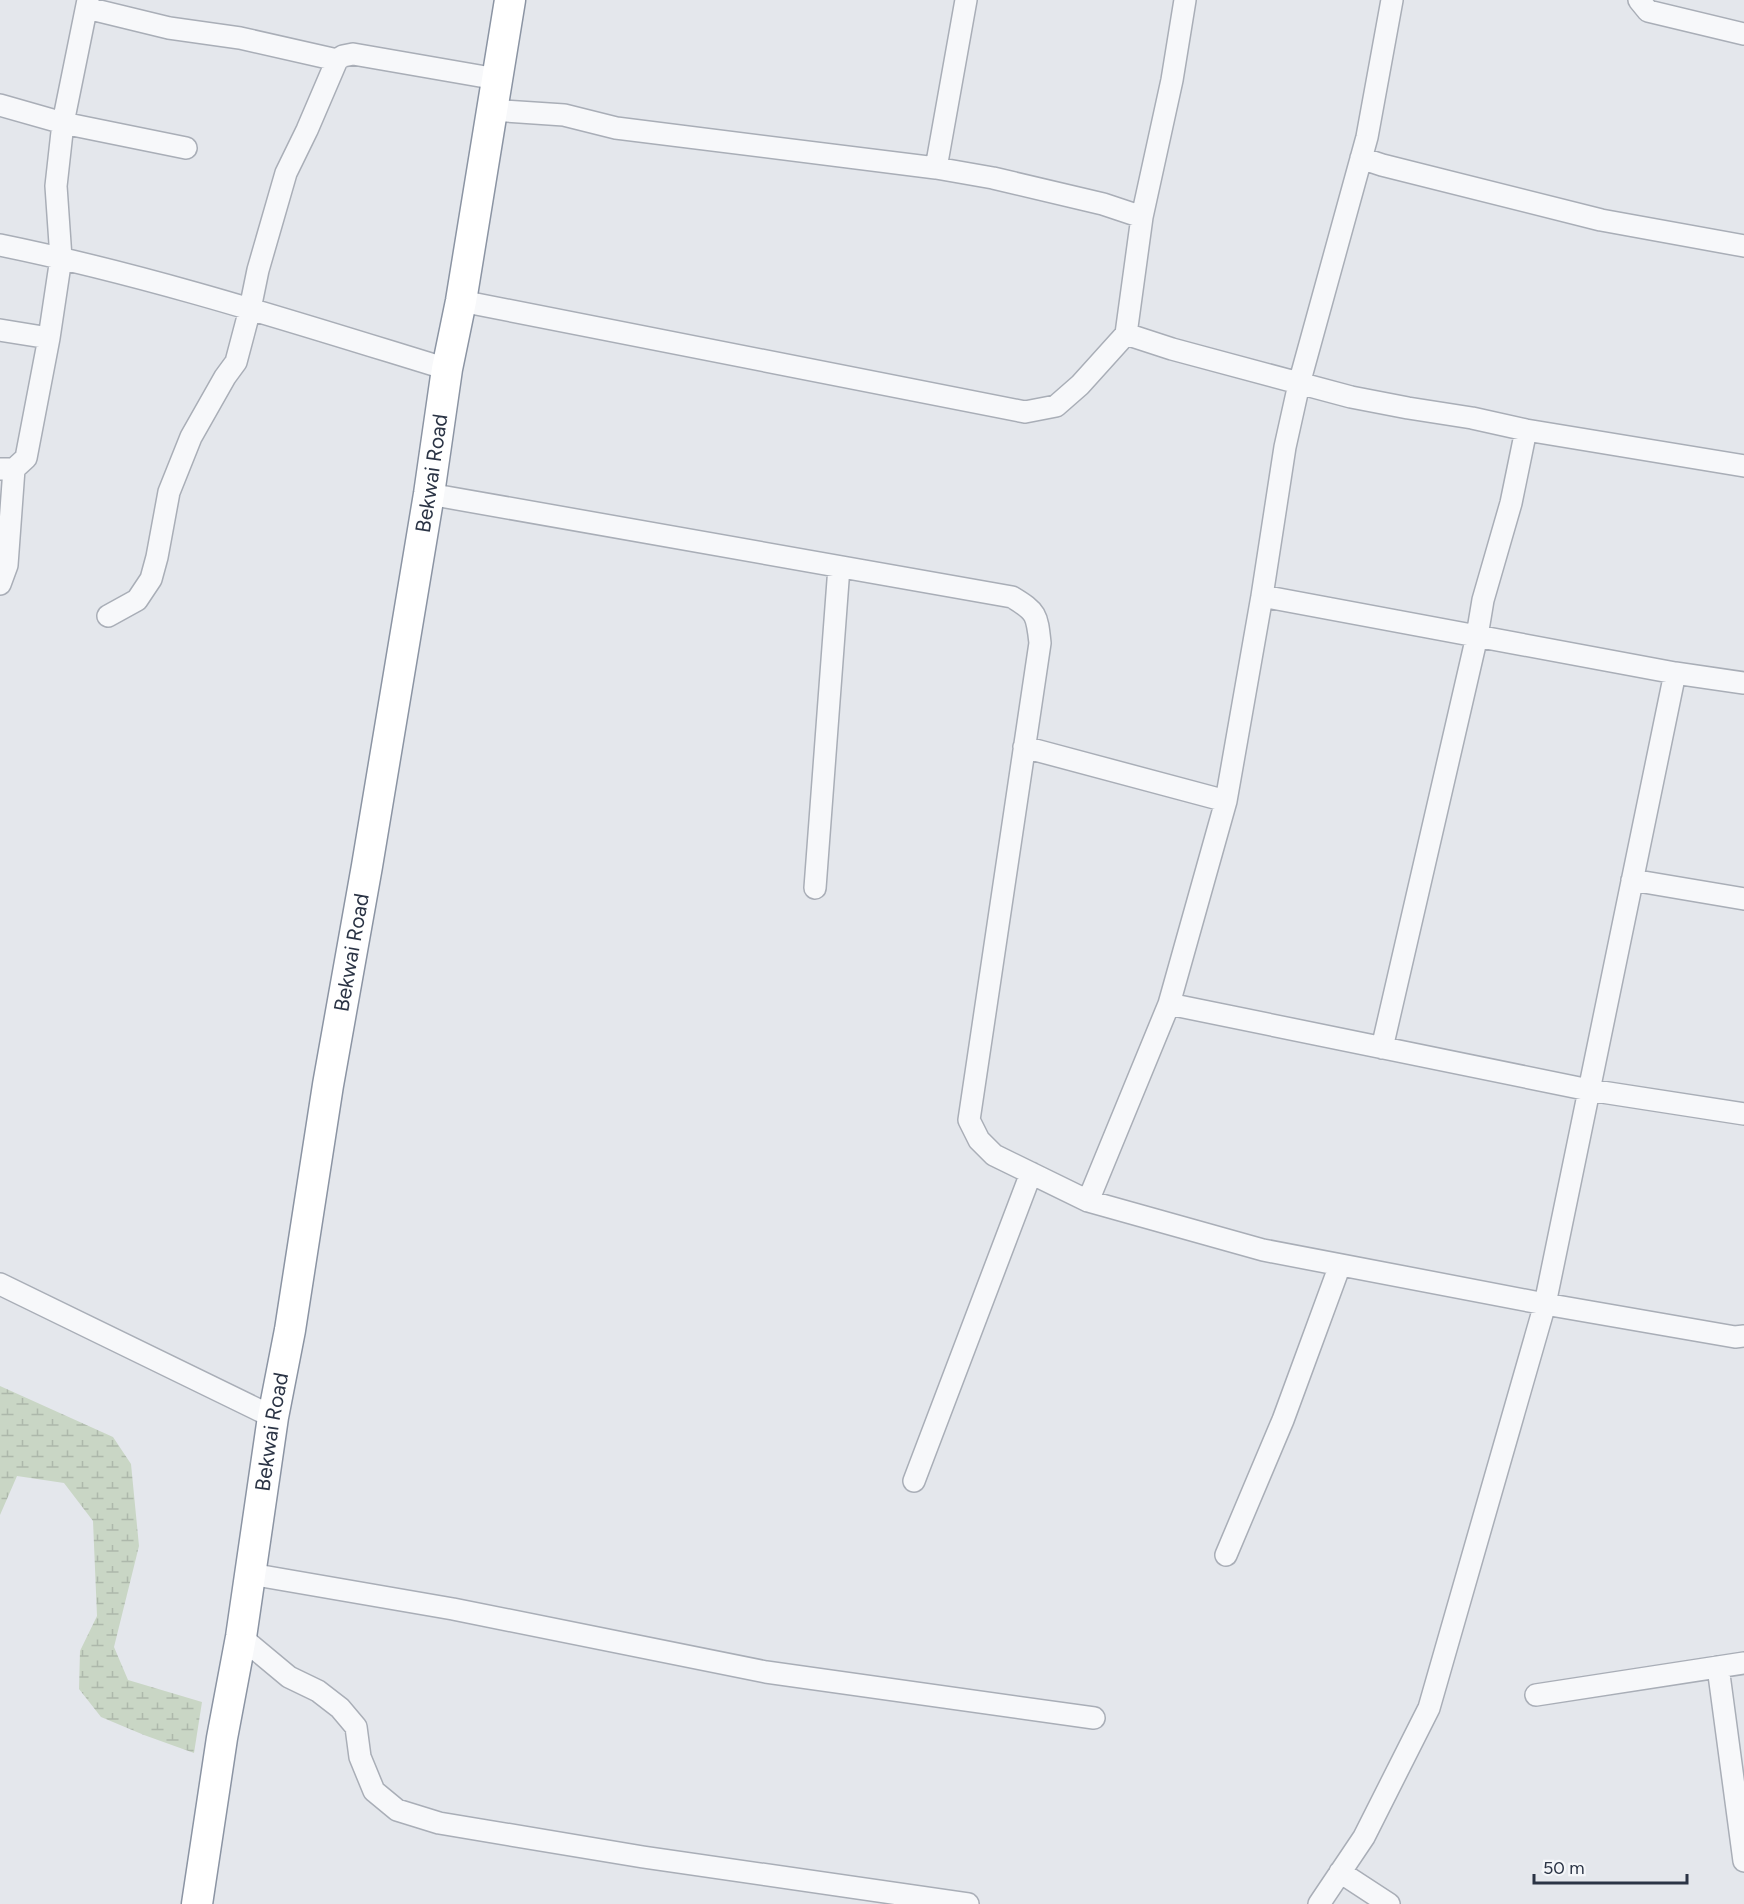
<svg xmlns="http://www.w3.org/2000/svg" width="1744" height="1904" font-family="Figtree,sans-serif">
<defs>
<pattern id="wetland-marsh" width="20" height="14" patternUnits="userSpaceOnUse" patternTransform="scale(1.5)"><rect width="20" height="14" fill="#c9d6c5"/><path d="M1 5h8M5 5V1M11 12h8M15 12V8" fill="none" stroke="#adb8ab"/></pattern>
</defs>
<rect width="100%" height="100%" fill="#e4e7ec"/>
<path fill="url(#wetland-marsh)" d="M0,1386l113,51 18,27 8,82 -25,101 14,33 74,22 -8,51 -50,-18 -43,-18 -22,-28 1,-38 17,-35 -4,-95 -29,-38 -47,-7 -17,39z"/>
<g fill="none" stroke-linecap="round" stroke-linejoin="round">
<g stroke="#a9aeb7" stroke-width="24">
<path id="minor" d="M966,0l-30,168 57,10 110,26 39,13
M1185,0l-13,80 -30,137 -16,117 46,15 179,48 57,11 64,10 54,12 218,36
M1639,0l9,11 96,23
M87,8l82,20 71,10 97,22
M0,105l63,18 123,25
M491,110l73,5 52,13 320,40
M1361,158l21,7 219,55 143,26
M0,245c152,31 300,79 447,124
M461,301l564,111 31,-6 24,-21 46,-51
M0,330l49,8
M0,469h14l12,-11 23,-120 12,-80 -5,-72 7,-63 25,-123
M429,494l583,103c25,15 25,18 28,46l-71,477 10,20 15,15 94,46 175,49 282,54 190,33 9,-1
M0,584l7,-19 7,-96
M1262,596l413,77 69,10
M108,616l29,-16 14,-21 6,-22 12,-65 22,-55 34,-60 11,-15 14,-53 8,-39 28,-97 21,-43 30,-70 6,-4 10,-2 144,25
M1024,747l202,54
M1632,880l112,19
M815,888l24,-321
M1169,1004l420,86 155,24
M1382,1048l95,-412 6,-36 28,-97 15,-73
M1088,1201l81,-197 57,-203 36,-205 23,-149 14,-63 68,-247 25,-137
M0,1284l273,133
M914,1481l117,-308
M1226,1555l57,-135 57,-155
M250,1574l203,35 313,63 328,46
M241,1637l48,40 29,14 22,17 16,19 4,30 14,34 23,19 42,13 204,34 325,47
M1718,1667l26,194
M1536,1695l208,-32
M1340,1872l49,32
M1319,1904l45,-67 65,-129 116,-404 130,-631"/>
</g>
<g stroke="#8b94a3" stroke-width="33">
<g id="highway">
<path id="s1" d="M197,1904l25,-166 19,-101 32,-220 17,-87 38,-245 39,-219 62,-372 18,-125 14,-68 49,-301"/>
</g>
</g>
<use href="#minor" stroke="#f7f8fa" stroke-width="21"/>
<use href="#highway" stroke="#fff" stroke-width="30"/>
</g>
<g text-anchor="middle" stroke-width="6" stroke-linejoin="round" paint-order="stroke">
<g font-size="21" fill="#2b3445" stroke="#f4f6f9">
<text dy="7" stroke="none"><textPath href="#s1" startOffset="1450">Bekwai Road</textPath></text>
<text dy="7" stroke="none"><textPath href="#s1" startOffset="964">Bekwai Road</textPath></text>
<text dy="7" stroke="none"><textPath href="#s1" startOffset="478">Bekwai Road</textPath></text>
</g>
</g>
<path d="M1534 1874v9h153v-9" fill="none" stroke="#2b3445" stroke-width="3"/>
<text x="1543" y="1874" font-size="18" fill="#2b3445" stroke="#f4f6f9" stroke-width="4.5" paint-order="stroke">50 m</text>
</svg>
